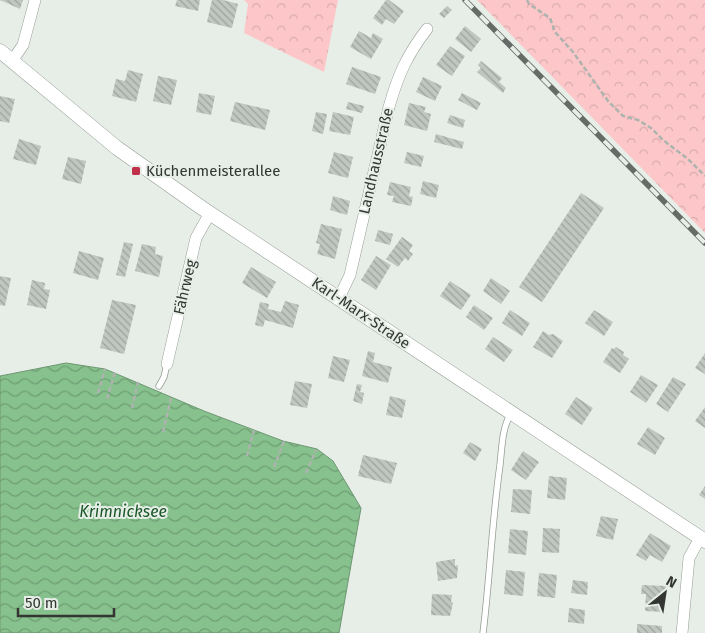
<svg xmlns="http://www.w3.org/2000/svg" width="705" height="633" font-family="'Fira Sans',sans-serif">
<defs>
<pattern id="forest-crowns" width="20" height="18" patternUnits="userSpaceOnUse" patternTransform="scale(1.25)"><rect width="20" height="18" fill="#fdc7c9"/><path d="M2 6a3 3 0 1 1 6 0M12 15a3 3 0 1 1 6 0" fill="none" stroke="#d9acad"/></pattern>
<pattern id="water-waves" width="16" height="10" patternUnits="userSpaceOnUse" patternTransform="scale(1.25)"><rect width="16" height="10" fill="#87c18d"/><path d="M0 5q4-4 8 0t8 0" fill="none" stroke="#6f9e74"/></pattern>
<pattern id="building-back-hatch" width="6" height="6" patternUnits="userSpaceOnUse" patternTransform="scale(1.25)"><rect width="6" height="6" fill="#c0c7c0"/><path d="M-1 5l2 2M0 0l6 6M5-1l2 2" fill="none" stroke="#9da29d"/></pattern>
</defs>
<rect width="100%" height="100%" fill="#e6eee7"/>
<path fill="url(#forest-crowns)" d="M244,0h94l-14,72 -80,-39 4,-29z
M477,0h228v233z"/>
<path fill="url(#water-waves)" stroke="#6e9772" d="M66,363l39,6 99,42 79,30 34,8 16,12 28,47 -22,125h-339v-257z"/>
<path fill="url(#building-back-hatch)" d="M0,0h23l-3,9z
M177,0h23l-2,11 -23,-5z
M212,0h11l15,4 -6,24 -25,-6z
M386,0h3l15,11 -10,13 -8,-5 -4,6 -9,-7z
M447,6l5,4 -8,8 -5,-4z
M465,26l16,13 -10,13 -16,-13z
M359,31l12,7 2,-5 10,6 -12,20 -21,-12z
M450,46l15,10 -13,20 -16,-11z
M481,61l21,17 -3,4 7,6 -3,5 -26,-21 4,-4 -3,-3z
M352,67l29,10 -6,17 -29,-10z
M128,70l15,4 -7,28 -24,-6 4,-17 9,2z
M158,76l19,4 -6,25 -18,-4z
M423,77l19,9 -7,15 -19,-9z
M199,93l16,3 -4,19 -15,-3z
M462,93l19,10 -4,7 -19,-10z
M0,96l15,3 -6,24 -9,-2z
M235,102l35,8 -5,20 -35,-9z
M348,102l16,4 -2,7 -16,-4z
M409,103l17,4 -2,5 7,2 -4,17 -23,-6z
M316,112l11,2 -4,20 -11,-3z
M333,112l21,5 -4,18 -21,-4z
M450,115l15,5 -2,8 -16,-5z
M436,134l28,8 -2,7 -28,-7z
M19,139l22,7 -5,19 -23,-6z
M334,152l19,5 -5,21 -20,-5z
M407,152l17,4 -3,11 -17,-4z
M68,157l18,4 -5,23 -19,-5z
M423,181l16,4 -3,13 -16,-4z
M390,182l21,5 -2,9 4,1 -2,9 -19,-4 2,-6 -7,-1z
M581,193l23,15 -62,94 -23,-15z
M333,196l17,5 -3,14 -17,-5z
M321,224l21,5 -7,30 -18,-5 3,-10 -4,-1z
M378,230l15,4 -3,11 -15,-4z
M402,237l11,8 -4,6 4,3 -5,7 -3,-3 -7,9 -12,-8z
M124,242l9,2 -8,33 -9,-2z
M142,244l14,3 -1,7 8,2 -4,21 -24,-6z
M79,251l25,7 -6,22 -25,-7z
M376,256l15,9 -15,25 -15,-10z
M251,267l25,15 -9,16 -25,-15z
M0,276l11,2 -6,28 -5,-1z
M491,278l19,13 -9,13 -18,-13z
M32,280l13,3 -1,6 6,1 -4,19 -19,-4z
M450,281l21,14 -10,15 -21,-14z
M112,300l24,5 -12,49 -24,-6z
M285,301l14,4 -6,23 -28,-8 -2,7 -8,-2 5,-23 9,2 -1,5 13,3z
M474,305l19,13 -9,12 -18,-13z
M510,310l20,13 -8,13 -20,-13z
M594,310l19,12 -9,14 -19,-13z
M543,331l6,4 4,-1 10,7 -11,17 -19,-11z
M493,337l20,13 -9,12 -19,-13z
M616,347l8,5 -1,3 6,4 -9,14 -17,-11 9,-14 2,1z
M368,351l7,2 -2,9 19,5 -4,16 -26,-7z
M705,353v21l-10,-6z
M333,356l17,4 -6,22 -16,-4z
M641,375l17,10 -12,18 -16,-11z
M673,377l13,7 -18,28 -12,-8z
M295,381l17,3 -5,24 -17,-3z
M357,384l5,1 -2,7 4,1 -2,11 -9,-3z
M390,396l16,4 -4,18 -16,-3z
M576,397l17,11 -11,17 -17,-11z
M705,407v21l-10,-7z
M648,427l17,11 -10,17 -18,-11z
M470,442l12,7 -7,12 -12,-8z
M523,451l16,11 -13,18 -15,-10z
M363,455l34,8 -6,21 -33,-8z
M549,476l18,2 -2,22 -18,-2z
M705,486v13l-6,-4z
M513,489l19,1 -2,24 -19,-2z
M601,516l17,3 -5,21 -17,-4z
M543,528l17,1 -1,24 -17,-1z
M510,529l18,2 -2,24 -18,-2z
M650,533l21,13 -9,16 -12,-7 -4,6 -10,-6z
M455,559v7l3,-1 -1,13 -19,3 -2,-19z
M506,570l19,2 -2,24 -19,-2z
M539,573l18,2 -2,23 -18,-2z
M573,580l15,2 -1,13 -16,-2z
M642,585l24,1 -2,26 -19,-1 1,-17h-5z
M432,594l20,1 -1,7 2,1 -3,13 -19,-1z
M569,608l16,2 -1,14 -16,-2z
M637,624l25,2v7h-25z"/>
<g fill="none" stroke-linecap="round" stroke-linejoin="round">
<g stroke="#969c96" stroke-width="7">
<path id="service" d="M159,386l5,-9 3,-13
M483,633c7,-56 9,-112 17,-168 2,-18 2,-37 11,-52"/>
</g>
<g stroke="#969c96" stroke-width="12">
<path id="minor" d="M12,61l11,-16 12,-45
M339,298l11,-23 39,-168c9,-32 18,-52 38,-78
M167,364l29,-126 14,-25
M682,633l7,-75 11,-20"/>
</g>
<g stroke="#969c96" stroke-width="15">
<path id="tertiary" d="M0,51l117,97 85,60 503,333"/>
</g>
<path stroke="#adb3ae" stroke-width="2.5" stroke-dasharray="5 2.5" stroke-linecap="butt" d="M527,0l2,4 21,14 5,14 18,20 35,49 15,15 15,4 13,8 12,12 25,19 17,17
M98,393l7,-24
M107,399l8,-27
M132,408l6,-26
M163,432l8,-34
M247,456l7,-26
M274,467l10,-26
M306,473l10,-23"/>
<use href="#service" stroke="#fff" stroke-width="5.5"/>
<use href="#minor" stroke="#fff" stroke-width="11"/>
<use href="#tertiary" stroke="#fff" stroke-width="14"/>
<g stroke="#676b67" stroke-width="5.5">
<path id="rail" d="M465,0l240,243"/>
</g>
<use href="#rail" stroke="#e6eee7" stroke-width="4" stroke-dasharray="11" stroke-linecap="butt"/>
</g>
<rect fill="#c1304b" stroke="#e6eee7" stroke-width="2" x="131" y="166" width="10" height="10" rx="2.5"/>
<g text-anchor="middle" stroke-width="4" stroke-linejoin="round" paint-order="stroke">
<g font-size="15" fill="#333633" stroke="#e6eee7">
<text transform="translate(376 161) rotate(-77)" y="5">Landhausstraße</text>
<text transform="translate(185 287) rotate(-77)" y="5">Fährweg</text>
<text transform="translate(361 313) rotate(34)" y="5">Karl-Marx-Straße</text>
</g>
<g font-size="15" fill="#333633" stroke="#e6eee7" text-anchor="start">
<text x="146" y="176">Küchenmeisterallee</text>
</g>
<g font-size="16" font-style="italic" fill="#1a5626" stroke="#e6eee7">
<text x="123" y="517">Krimnicksee</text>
</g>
</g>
<g transform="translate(665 593) rotate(30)" stroke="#e6eee7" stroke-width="4" paint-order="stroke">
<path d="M0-4L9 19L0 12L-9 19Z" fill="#333633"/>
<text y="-8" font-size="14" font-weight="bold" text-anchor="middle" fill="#333633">N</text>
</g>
<path d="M18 608v8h96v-8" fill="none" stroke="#333633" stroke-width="2.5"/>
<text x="25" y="608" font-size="15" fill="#333633" stroke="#e6eee7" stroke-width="4" paint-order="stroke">50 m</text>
</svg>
